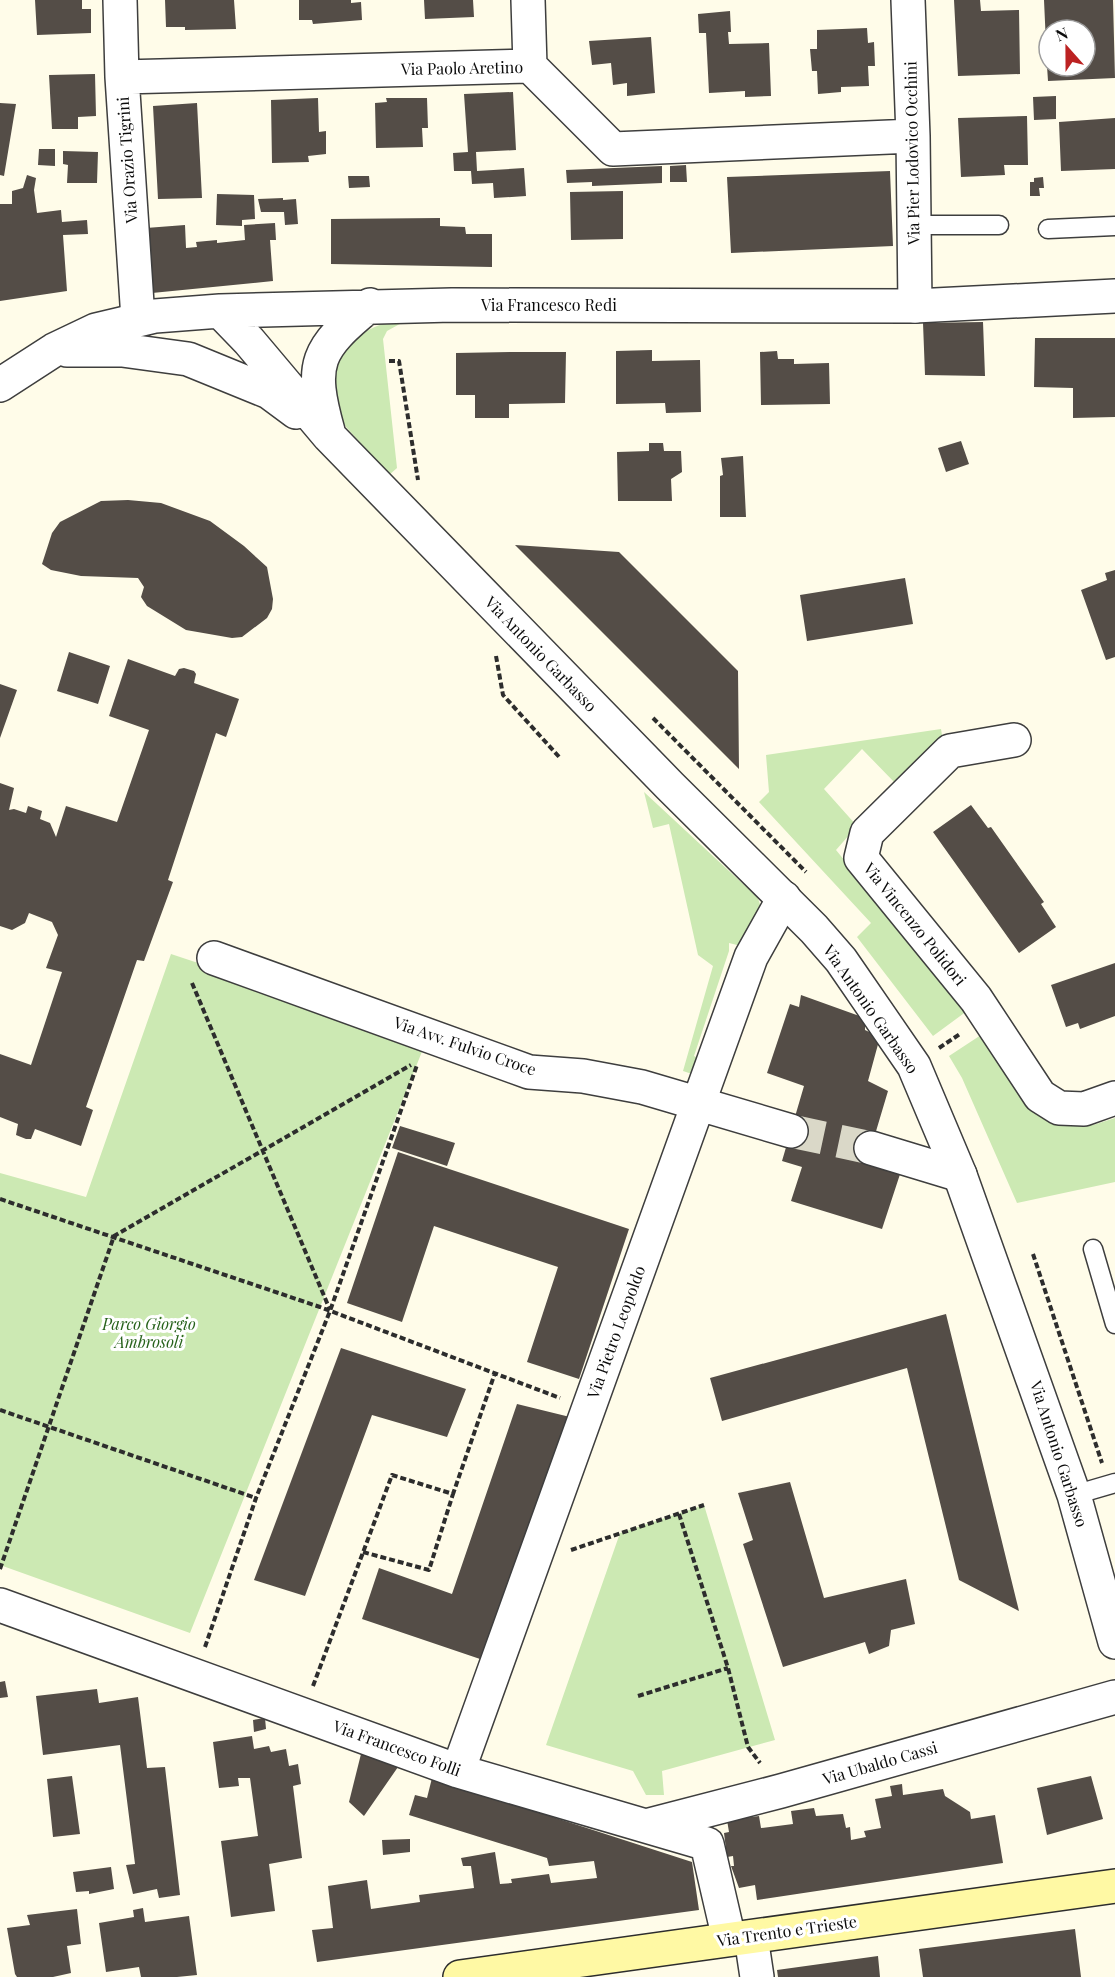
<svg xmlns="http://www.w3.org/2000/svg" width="1115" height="1977" font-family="'Playfair Display',serif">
<rect width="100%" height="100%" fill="#fffce9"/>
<path fill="#cce9b3" d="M407,320l-20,11 -4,8 14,129 -8,7 -51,-57 -5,-56c21,-25 40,-41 74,-42z
M941,729l2,12 -46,44 -35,-36 -38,40 33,37 -21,24 131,161 -34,25 -76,-99 14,-14 -112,-121 10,-10 -3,-37z
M644,792l113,105c10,18 -1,34 -8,51l-20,-5v8l-35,105 16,8 -6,14 -21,-7 30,-105 -15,-11 -29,-131 -16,4z
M171,954l256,85 -237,594 -190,-68v-392l86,24z
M981,1035l78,89 34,1 22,-7v64l-98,21 -55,-125 -13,-22z
M704,1505l71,235 -113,31 2,24h-18l-13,-24 -87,-26 74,-212z"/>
<path fill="#544d47" d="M35,0h47v9h9v24l-54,2z
M165,0h69l2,29 -51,1v-3h-19z
M299,0h52v3l10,-1 1,18 -49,4 -1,-4h-13z
M424,0h49l1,17 -49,2z
M954,0h26l1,11 38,-1 1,64 -62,2z
M1044,0h69l2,78 -67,3 -1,-15h38v-36h-36v36h-2z
M730,11l1,21h-3l1,12 40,-1 2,53 -26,1v-6l-36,2 -3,-60h-7l-1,-19z
M867,28l1,15 6,-1 1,24h-7l1,20 -28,1v5l-23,2 -1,-23h-5l-2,-22h7v-19z
M651,37l4,56 -28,3v-13l-14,2 -2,-22 -19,2 -3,-24z
M95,74l1,42 -18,1v12h-26l-3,-54z
M513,92l3,58 -40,2 1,19 47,-3 2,28 -32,2 -1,-15 -21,1 -1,-13h-17l-1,-18 15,-1 -4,-58z
M1056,96v23l-22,1 -1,-23z
M318,98l1,34 7,-1v23l-18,2 1,6 -37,1 -1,-63z
M386,98h41l1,30h-6l1,19 -47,1 -1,-45 12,-1z
M0,103l16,1 -12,72 -4,-1z
M197,103l5,95 -44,1 -5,-93z
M1027,116l1,49h-24l1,10 -44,2 -3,-59z
M1115,118v51l-54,2 -2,-49z
M39,149h16v17l-17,-1z
M63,151l35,1 -1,31h-30l1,-18 -5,-1z
M686,165l1,17h-17v-16z
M662,166v17l-70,3v-4l-25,1 -1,-13z
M890,171l3,75 -162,7 -4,-76z
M27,175l9,3 -2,12 3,23 24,-3 1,12 25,-2 1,14 -25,1 4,56 -67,10v-97h12v-13l11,-3z
M348,176h21l1,11 -21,1z
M1043,177l1,11h-5l1,8h-10v-14h4v-4z
M623,191v48l-52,1 -1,-48z
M217,194l37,1 1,24 -13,1v6l-26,-1z
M283,198v2l13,-1 2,25 -13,1 -1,-13h-23l-3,-13z
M440,218v8l25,1 1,7h26v33l-161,-3v-45z
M275,223l1,17h-6l3,41 -121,12 -6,-65 39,-3 1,23 11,-1 -1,-5 21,-2v3l28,-3 -1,-15z
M983,322l2,54 -60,-1 -2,-52z
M1035,338h80v79l-42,1v-30l-39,-1z
M652,350v11l48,-1 1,52 -35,1 -1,-10 -49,1v-53z
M777,351l1,8h16v5l35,-1 1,41 -69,1 -1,-53z
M512,352h54l-1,51 -56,1v14h-34v-23h-19v-42z
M961,441l8,23 -23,8 -8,-24z
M649,443h14l1,8h17l1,21 -11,7 1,22h-54l-1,-49 32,-1z
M743,456l3,61h-26v-41l3,-1 -2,-17z
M128,500l33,3 49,18 34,25 23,21 6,32 -1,10 -5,9 -25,19 -10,1 -46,-8 -39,-24 -6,-9 3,-10 -6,-9 -57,-2 -30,-6 -9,-6 10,-31 8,-11 41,-21z
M515,545l104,7 119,119 1,98z
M1115,570v87l-9,3 -25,-70 26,-10 -2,-7z
M905,578l8,46 -106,17 -7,-46z
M69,652l41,14 -12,38 -41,-13z
M128,659l47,17 4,-7 5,-1 10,3 2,3 -2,9 45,16 -13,38 -10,-4 -48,147 5,2 -29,79 -7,-1 -51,147 7,3 -12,36 -46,-17 -4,10h-5l-10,-4 2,-11 -18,-7v-63l31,11 31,-93 -16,-4 12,-33 -6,-13 -23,-9 -4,10 -13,7 -12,-4v-143l14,5 -5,22 5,-1 12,4 2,-7 14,5 -2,8 10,4 6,14 10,-31 51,16 32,-92 -40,-14z
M0,684l17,6 -17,48z
M971,805l17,23 3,-1 53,75 -3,2 15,23 -37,26 -86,-121z
M1115,963v53l-35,13 -2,-6 -12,4 -15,-42z
M801,995l64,23v12l15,7 -12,44 20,10 -17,57 34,11 -23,70 -91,-28 11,-34 -20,-6 22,-75 -37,-13 23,-69 9,3z
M400,1126l55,17 -8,23 -55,-18z
M398,1152l231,77 -50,150 -52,-17 31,-95 -124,-41 -32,96 -55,-19z
M946,1314l73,297 -60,-31 -52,-212 -185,53 -12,-43z
M341,1348l125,41 -19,48 -75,-22 -67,181 -51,-16z
M517,1404l53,13 -87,243 -121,-41 17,-51 73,26z
M790,1482l34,116 82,-19 9,45 -24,6 -2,16 -20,8 -4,-12 -82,25 -40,-123 10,-4 -15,-47z
M5,1681l3,16 -8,1v-16z
M97,1689l2,14 39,-6 9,71 18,-1 15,128 -21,3 -2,-9 -24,5 -7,-29 9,-1 -15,-119 -77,10 -7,-59z
M265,1718l1,11 -12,3 -1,-12z
M252,1736l2,13 15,-3 2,6 15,-3 3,17 9,-2 3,20 -8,2 9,72 -33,6 6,47 -44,6 -10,-76 37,-5 -8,-58h-12l1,8 -20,2 -6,-46z
M362,1750l36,17 -34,49 -15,-14z
M72,1776l8,58 -27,3 -6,-58z
M1091,1776l12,43 -56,16 -10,-47z
M432,1778l260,84 7,48 -382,52 -5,-32 21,-2 -5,-42 39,-6 4,29 49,-7 -1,-7 55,-7 -3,-22h-8l-2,-8 34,-6 5,32 12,-1 -1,-4 38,-5 2,9 46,-5 -3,-17 -45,5 -2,-8 -138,-43 6,-20 12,3z
M902,1784l1,11 40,-6 2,7 25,16 1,7 24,-4 8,48 -246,37 -2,-15 -16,3 -8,-22h3l-1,-10 -6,1 -3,-24 5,-1 -2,-12 32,-4 2,12 32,-4 -2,-13 23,-3 2,8 27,-2 3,14 4,-1 1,13 15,-3 -2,-6 17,-3 -6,-29 17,-3 -2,-10z
M410,1839v13l-27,3 -1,-15z
M111,1867l3,22 -25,5v-3l-13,1 -3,-20z
M143,1908l2,14 44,-6 8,59 -20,2h-36l-2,-10 -33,5 -7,-49 35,-6 -1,-7z
M77,1909l4,35 -14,2 4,27 -18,4h-36l-2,-3 -8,-46 23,-3 -3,-10z
M1075,1929l6,48h-158l-4,-28z
M878,1956l2,21h-102l-1,-7z"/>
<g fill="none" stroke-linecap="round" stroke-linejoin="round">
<path stroke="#dad8c8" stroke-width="33" stroke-dasharray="33 16" stroke-linecap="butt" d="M791,1131l80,17"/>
<g stroke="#3e3e3e" stroke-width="21">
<path id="service" d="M914,225h85
M1048,229l67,-3
M1093,1249l22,75
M1074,1495l41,-12"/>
</g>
<g stroke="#3e3e3e" stroke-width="36">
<path id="minor" d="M120,0l2,77 16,242
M528,0l2,66
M908,0l5,136 2,170
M122,77l408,-11 83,83 300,-13
M1014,740l-64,11 -83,82 -6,25 115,141 64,97 19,12 25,1 31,-11
M214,958l315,114 54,4 59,11 149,44
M871,1148l89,27
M0,1605l458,166 249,73 22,95
M458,1771l293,-814 33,-59
M646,1826l135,-35 334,-94
M751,1937l6,40"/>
</g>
<g stroke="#3e3e3e" stroke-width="36">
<path id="tertiary" d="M220,311l29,30 80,95 341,350 144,143 27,31 73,106 46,109 114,320 41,147
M67,350h55l66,9 81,33 27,20
M0,385l54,-35 42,-20 59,-14 65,-5 232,-6 463,1 200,-10
M328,431c-19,-68 -12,-82 42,-126"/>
</g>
<g stroke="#2d2d2d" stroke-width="36">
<path id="secondary" d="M460,1977l655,-91"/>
</g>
<path stroke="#2d2d2d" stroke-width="4" stroke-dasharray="6 3" stroke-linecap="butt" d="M389,361h10l19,119
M496,656l7,39 58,64
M653,718l153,154
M192,983l138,327
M939,1048l21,-14
M0,1199l320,108 240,91
M1033,1254l69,209
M0,1410l256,88
M679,1514l49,154 20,79 12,16
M571,1550l133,-45
M363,1552l66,18 24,-76
M0,1569l114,-333 297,-171
M205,1647l51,-149 74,-187 87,-246
M313,1686l79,-211 61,19 42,-121
M638,1696l90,-28"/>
<use href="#service" stroke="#fff" stroke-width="18"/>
<use href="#minor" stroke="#fff" stroke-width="33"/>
<use href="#tertiary" stroke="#fff" stroke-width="33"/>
<use href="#secondary" stroke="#fff9a4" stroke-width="33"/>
</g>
<g text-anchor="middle" stroke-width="6" stroke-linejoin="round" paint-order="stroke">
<g font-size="16" fill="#0b0b0b" stroke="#fff">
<text transform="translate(462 68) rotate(-1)" y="6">Via Paolo Aretino</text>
<text transform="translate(912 153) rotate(-91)" y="6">Via Pier Lodovico Occhini</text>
<text transform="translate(127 160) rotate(-94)" y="6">Via Orazio Tigrini</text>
<text x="549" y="311">Via Francesco Redi</text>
<text transform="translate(541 654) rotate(46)" y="6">Via Antonio Garbasso</text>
<text transform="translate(915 924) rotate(51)" y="6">Via Vincenzo Polidori</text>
<text transform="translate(871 1009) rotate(55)" y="6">Via Antonio Garbasso</text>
<text transform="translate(465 1046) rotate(19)" y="6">Via Avv. Fulvio Croce</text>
<text transform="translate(616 1332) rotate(-70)" y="6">Via Pietro Leopoldo</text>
<text transform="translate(1059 1454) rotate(72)" y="6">Via Antonio Garbasso</text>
<text transform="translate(397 1748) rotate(20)" y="6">Via Francesco Folli</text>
<text transform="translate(880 1763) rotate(-16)" y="6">Via Ubaldo Cassi</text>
<text transform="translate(787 1931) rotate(-8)" y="6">Via Trento e Trieste</text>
</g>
<g font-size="16" font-style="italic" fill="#27621b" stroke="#fff">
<text x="149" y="1330">Parco Giorgio<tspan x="149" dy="18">Ambrosoli</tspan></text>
</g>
</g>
<g transform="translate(1067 48) rotate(339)"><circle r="28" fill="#ffffff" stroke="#9d9d9d" stroke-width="1.5"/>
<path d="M0-4.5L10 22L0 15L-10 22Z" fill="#bc2222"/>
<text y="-9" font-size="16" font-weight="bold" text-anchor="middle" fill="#0b0b0b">N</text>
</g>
</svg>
